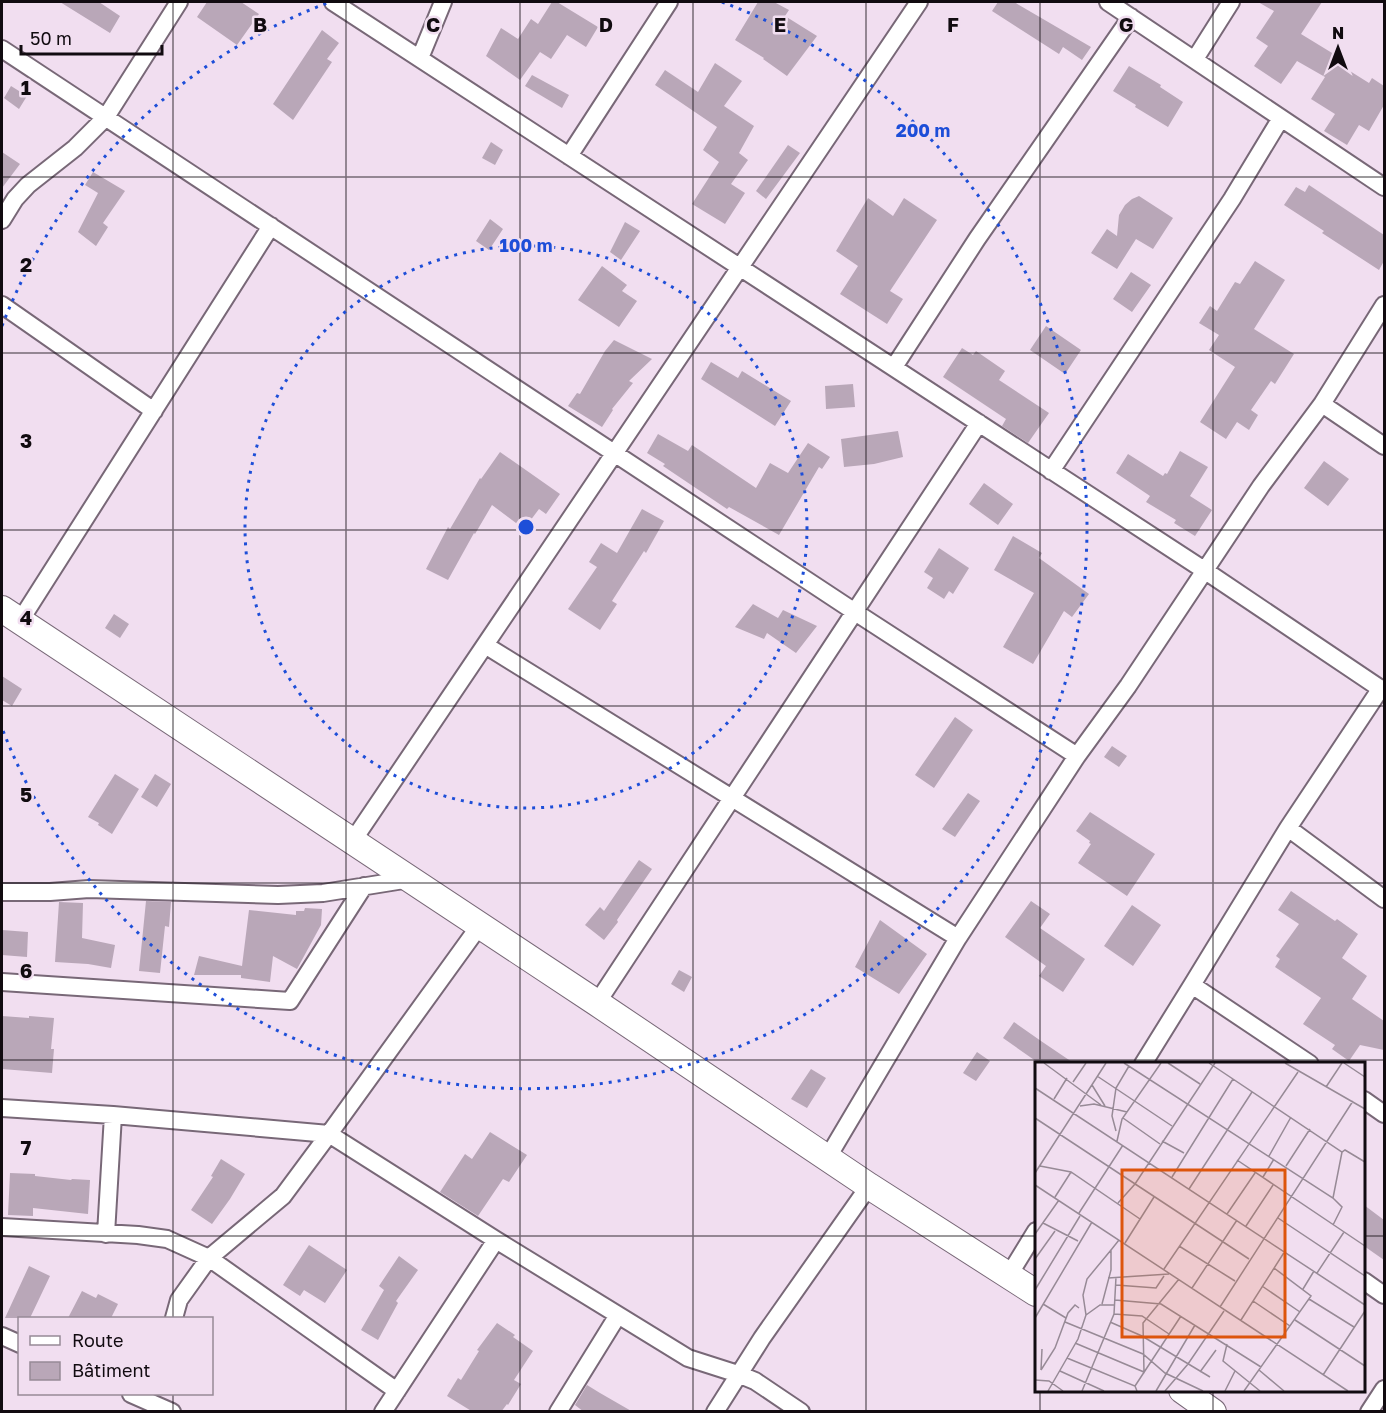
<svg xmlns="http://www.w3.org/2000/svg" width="1386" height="1413" font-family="'Golos Text',sans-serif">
<rect width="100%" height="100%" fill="#f1def0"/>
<path fill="#b9a7b8" d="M60,2h39l21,14 -10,17z
M207,2h34l18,12 -22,31 -40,-28z
M552,2h5l41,25 -12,20 -19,-12 -16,24 -11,-7 -20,28 -34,-24 15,-28 17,11 13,-20 7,5z
M758,2h16l15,8 -4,6 32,20 -30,40 -24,-17 1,-1 -29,-18z
M998,2h16l77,45 -9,13 -19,-13 -4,7 -67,-43z
M1258,2h64l-21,32 36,22 -3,5 35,22 3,-5 12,8v19l-15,26 -10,-6 -12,20 -23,-14 11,-17 -24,-15 14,-22 -28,-16 -16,23 -27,-18 14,-20 -12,-8 18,-27z
M322,30l17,13 -12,16 5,3 -39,58 -20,-16z
M715,63l27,18 -18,25 30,20 -15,27 9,7 -17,24 14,9 -20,31 -33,-20 27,-42 -16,-12 14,-23 -62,-42 10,-15 33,22z
M1129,66l32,19 -1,2 23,15 -15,25 -33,-20 1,-2 -23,-14z
M532,75l37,20 -7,13 -37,-22z
M11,86l16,10 -8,13 -15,-11z
M491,142l12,8 -8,15 -13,-7z
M788,145l12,8 -34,46 -10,-8z
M2,152l18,12 -18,24z
M93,172l32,19 -22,32 5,4 -12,19 -18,-14 20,-39 -13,-8z
M1309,185l75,50v26l-5,9 -57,-37 2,-2 -40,-26 12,-18 9,5z
M1139,196l34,22 -20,31 -17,-10 -19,30 -26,-16 16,-24 10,7 2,-21 6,-10 7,-6z
M868,198l25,18 11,-18 33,22 -47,71 13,8 -16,25 -47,-30 18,-28 -22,-15z
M490,219l13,10 -14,21 -13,-9z
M625,222l15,9 -19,29 -11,-8z
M1255,261l30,19 -31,49 40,25 -19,30 -4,-3 -20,29 7,5 -9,15 -12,-8 -11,17 -26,-17 35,-55 -26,-17 10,-15 -20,-12 11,-17 7,5 18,-29 5,2z
M602,266l25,19 -5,6 15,10 -18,26 -41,-27z
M1131,272l20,13 -19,27 -19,-13z
M1046,326l35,24 -16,24 -35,-24z
M614,340l38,19 -23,22 4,2 -21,26 1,1 -11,17 -34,-21 9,-13 3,1 25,-43z
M962,348l11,7 3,-4 29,20 -6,9 50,33 -21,30 -26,-17 4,-7 -63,-42z
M711,362l27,16 4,-7 49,30 -16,25 -74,-47z
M853,384l2,23 -29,2 -1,-23z
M898,431l5,26 -29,7 -30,3 -3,-28z
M658,434l30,17 4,-6 64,43 14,-25 18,10 20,-30 22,14 -8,12 -3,-2 -40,68 -50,-28 -2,2 -64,-43 2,-2 -18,-11z
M1180,451l28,16 -18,29 22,14 -17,26 -21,-13 2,-3 -30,-18 4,-6 -34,-23 12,-19 35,22 2,-3 2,1z
M500,452l60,42 -14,20 -7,-5 -15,20 -32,-24 -17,29 -1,-1 -26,47 -22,-11 22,-42 2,2 30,-51 1,1z
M1324,461l25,18 -21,27 -24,-18z
M984,483l29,21 -15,21 -29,-21z
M642,509l22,12 -18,32 -2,-2 -32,50 5,3 -17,26 -32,-21 29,-42 -8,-5 12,-19 16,10z
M1013,536l29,17 -3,5 50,36 -17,23 -8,-6 -31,53 -30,-17 31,-54 -40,-23z
M939,548l30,20 -16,26 -4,-3 -5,8 -17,-11 6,-10 -9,-6z
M753,604l25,14 5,-8 34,16 -21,27 -29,-20 -3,6 -29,-12z
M114,614l15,10 -9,14 -15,-10z
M2,676l20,13 -10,17 -10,-6z
M955,717l18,13 -39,58 -19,-13z
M1112,746l15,10 -8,11 -15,-10z
M115,774l24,15 -27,45 -14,-9 1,-2 -11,-6z
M155,774l16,10 -14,23 -16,-10z
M968,793l12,8 -25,36 -13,-8z
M1090,812l65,42 -28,42 -49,-33 13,-19 -2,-1 1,-2 -14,-10z
M639,860l13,9 -35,51 1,2 -14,18 -19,-15 15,-18 4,4z
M1291,891l44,30 2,-2 21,15 -16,24 25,18 -15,23 32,22v29l-24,-5 -11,16 -17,-12 3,-4 -32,-21 18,-26 -46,-31 5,-8 -4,-3 23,-32 -21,-14z
M146,901l25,1 -2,25 -4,-1 -5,47 -21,-2z
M1031,901l19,13 -10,14 45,31 -22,33 -24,-16 7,-10 -41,-29z
M59,902l24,1 -1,35 33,7 -4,23 -23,-4 -33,-2z
M1132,905l29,20 -28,41 -29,-20z
M305,908l17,1 -1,16 -24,44 -24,-13 -3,26 -29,-4v-3h-47l5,-19 43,10 7,-56 47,5v-4h8z
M880,920l47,34 -28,40 -44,-27z
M2,930l26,2 -1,25 -25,-2z
M679,970l13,7 -8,15 -13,-8z
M2,1016l27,2v-2l25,2 -3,31h3l-2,24 -50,-4z
M1014,1022l27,19 34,23h-35l-37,-26z
M977,1052l13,9 -14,20 -13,-8z
M811,1069l15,9 -19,30 -16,-9z
M490,1132l37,23 -18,27 -6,-3 -25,37 -38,-24 25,-38 7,5z
M221,1159l24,15 -15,25 -18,25 -21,-14 22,-33 -2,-1z
M10,1173l25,1v2l36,4 1,-1 18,1 -2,34 -55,-6v8l-25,-1z
M1364,1205l20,15v40l-20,-14z
M309,1245l38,25 -22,33 -21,-13 -4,6 -17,-11z
M399,1256l19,14 -22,31 2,2 -20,37 -17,-10 23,-40 -5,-4z
M29,1266l21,10 -20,42h-25z
M82,1291l14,7 2,-4 20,10 -7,14h-43z
M497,1323l18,12 -2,2 20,14 -19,29 7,4 -13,21 -1,-1 -6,8h-28l-26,-16 11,-18 3,2 18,-29 -2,-1z
M587,1385l13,8 33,19h-49l-9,-7z"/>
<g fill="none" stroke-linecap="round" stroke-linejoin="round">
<g stroke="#786877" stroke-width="20">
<path id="street" d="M333,2l871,568 180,121
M1108,2l276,185
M2,49l853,563 222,144
M420,58l23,-56
M1195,59l36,-57
M569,156l100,-154
M2,220l13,-21 13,-14 47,-37 31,-31 73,-115
M2,305l152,106
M894,367l83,-128 154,-222
M1322,404l62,42
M1051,471l181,-272 49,-81
M20,621l251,-395
M485,645l473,293
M1288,828l96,71
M352,842l567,-840
M2,892h48l39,-3 189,6 45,-2 87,-14
M2,982l288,19 74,-115
M1192,985l118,79
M597,1003l382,-580
M1143,1064l49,-79 96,-157 93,-140
M1364,1100l20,14
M2,1108l111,7 216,19 167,106 192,118 50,16 17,7 46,31
M828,1157l130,-219 119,-182 51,-70 133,-200 61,-82 62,-99
M2,1227l136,8 29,4 42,19 188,133
M106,1234l7,-119
M1009,1275l27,-44
M1364,1281l20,14
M174,1318l5,-18 30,-42 74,-62 46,-62 151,-209
M2,1336l18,8
M131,1394l41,18
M383,1412l113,-172
M558,1412l60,-97
M715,1412l47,-74 107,-152
M1369,1412l15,-23"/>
</g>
<g stroke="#786877" stroke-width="28">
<path id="primary" d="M2,609l595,394 272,183 167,107
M1182,1390l31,22"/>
</g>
<use href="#street" stroke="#fff" stroke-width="16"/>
<use href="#primary" stroke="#fff" stroke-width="26"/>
</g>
<path fill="none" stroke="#110b10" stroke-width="1.5" stroke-opacity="0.55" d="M173,2v1316M346,2v1410M520,2v1410M693,2v1410M866,2v1410M1040,2v1062M1213,2v1062M2,177h1382M2,353h1382M2,530h1382M2,706h1382M2,883h1382M2,1060h1382M2,1236h1034M1364,1236h20M1040,1390v22M1213,1390v22M173,1394v18"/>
<g fill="none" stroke="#1d4ed8" stroke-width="3" stroke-dasharray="3 6">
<circle cx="526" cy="527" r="281"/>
<path d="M2 326A561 561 0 0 1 330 2M722 2A561 561 0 1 1 2 728"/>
</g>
<g transform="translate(1035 1062)">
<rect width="330" height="330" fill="#f1def0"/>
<path fill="none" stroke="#978a96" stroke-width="1.5" d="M9,1l57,42M89,1l209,135 9,9 -9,18M133,1l32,21M174,1l133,89 3,-2 20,12M250,1l80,46M309,1l21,14M62,14l75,50M38,20l13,-19M57,23l13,21M291,25l16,-24M0,26l330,217M19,37l13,-21M45,44l14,-2 33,8M0,56l214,141M88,56l37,26M81,69l-4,-15 4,-28 13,-22M82,79l5,-22 39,-56M127,79l22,12M234,94l22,-39M202,98l128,86M5,104l31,6 69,47M251,104l24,-37M0,111l71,-110M137,115l61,-98M228,115l11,-18M0,123l313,206M154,127l63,-97M20,135l16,-25M298,136l9,-46M83,141l17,-19 80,-121M44,151l44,-68M192,152l28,-41M243,156l87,58M8,161l35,18M211,164l27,-41M0,172l24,-34M90,181l29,-46M144,184l56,35M0,197l20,-28M129,207l134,-197M282,211l27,-41M73,216l61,-4M81,223l40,3 8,-12M227,224l38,26M157,226l45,-68M268,227l11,-18M0,228l45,-74M274,237l45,28M80,238l46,4 100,63M218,239l37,25M8,242l23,14M67,242l9,-34v-20l8,-10M185,245l133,-206M79,252l28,2 27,18M51,253l14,-10h15M0,256l57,-96M206,258l44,-69M260,258l70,46M30,260l78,32 22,19 38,18M75,260l32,14 68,41M40,281l69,29 -1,-49 36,-44M192,282l-4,17 37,30M32,296l68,28 2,5M6,308l14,-22 13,-35 7,-8 4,3M6,308l1,-21M224,308l25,21M25,309l44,20M165,310l16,-22M288,313l42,-64M0,318l14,1 14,10M100,324l46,-70M13,329l30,-52 8,-24 -3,-20 4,-16 24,-29M47,329l32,-77 2,-37M121,329l39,-66M130,329l23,-27 36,-53M190,329l10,-20M209,329l67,-95 -37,-28"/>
<path fill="#dd550c" fill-opacity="0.15" stroke="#dd550c" stroke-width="3" d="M87,108h163v167h-163z"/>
<rect width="330" height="330" fill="none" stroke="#110b10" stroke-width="3"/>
</g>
<g font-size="20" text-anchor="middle" font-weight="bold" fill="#110b10" stroke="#f1def0" stroke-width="5" stroke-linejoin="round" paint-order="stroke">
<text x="260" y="32">B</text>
<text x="433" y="32">C</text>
<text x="606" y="32">D</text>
<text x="780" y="32">E</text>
<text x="953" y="32">F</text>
<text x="1126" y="32">G</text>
<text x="26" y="95">1</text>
<text x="26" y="272">2</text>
<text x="26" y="448">3</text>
<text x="26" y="625">4</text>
<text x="26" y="802">5</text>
<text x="26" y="978">6</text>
<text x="26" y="1155">7</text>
</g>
<circle cx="526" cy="527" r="9" fill="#1d4ed8" stroke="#f1def0" stroke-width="3"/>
<g font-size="18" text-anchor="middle" font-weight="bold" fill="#1d4ed8" stroke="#f1def0" stroke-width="5" stroke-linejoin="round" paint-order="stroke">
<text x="923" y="137">200 m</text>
<text x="526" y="252">100 m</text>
</g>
<rect width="1386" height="1413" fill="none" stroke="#110b10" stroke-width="6"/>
<rect x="18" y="1317" width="195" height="78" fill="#f1def0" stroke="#978a96" stroke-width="1.5"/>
<rect x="30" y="1336" width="30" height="9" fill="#ffffff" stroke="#978a96" stroke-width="1.5"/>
<text x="72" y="1347" font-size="18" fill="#110b10">Route</text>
<rect x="30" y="1362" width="30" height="18" fill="#b9a7b8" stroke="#978a96" stroke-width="1.5"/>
<text x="72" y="1377" font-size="18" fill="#110b10">Bâtiment</text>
<g transform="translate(1338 48)" stroke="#f1def0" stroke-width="4.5" paint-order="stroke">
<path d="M0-4.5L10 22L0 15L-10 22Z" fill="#110b10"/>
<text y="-9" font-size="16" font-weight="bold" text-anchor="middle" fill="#110b10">N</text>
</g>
<path d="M21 45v9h141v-9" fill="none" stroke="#110b10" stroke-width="3"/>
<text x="30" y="45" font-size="18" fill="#110b10" stroke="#f1def0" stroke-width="4.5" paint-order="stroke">50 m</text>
</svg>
